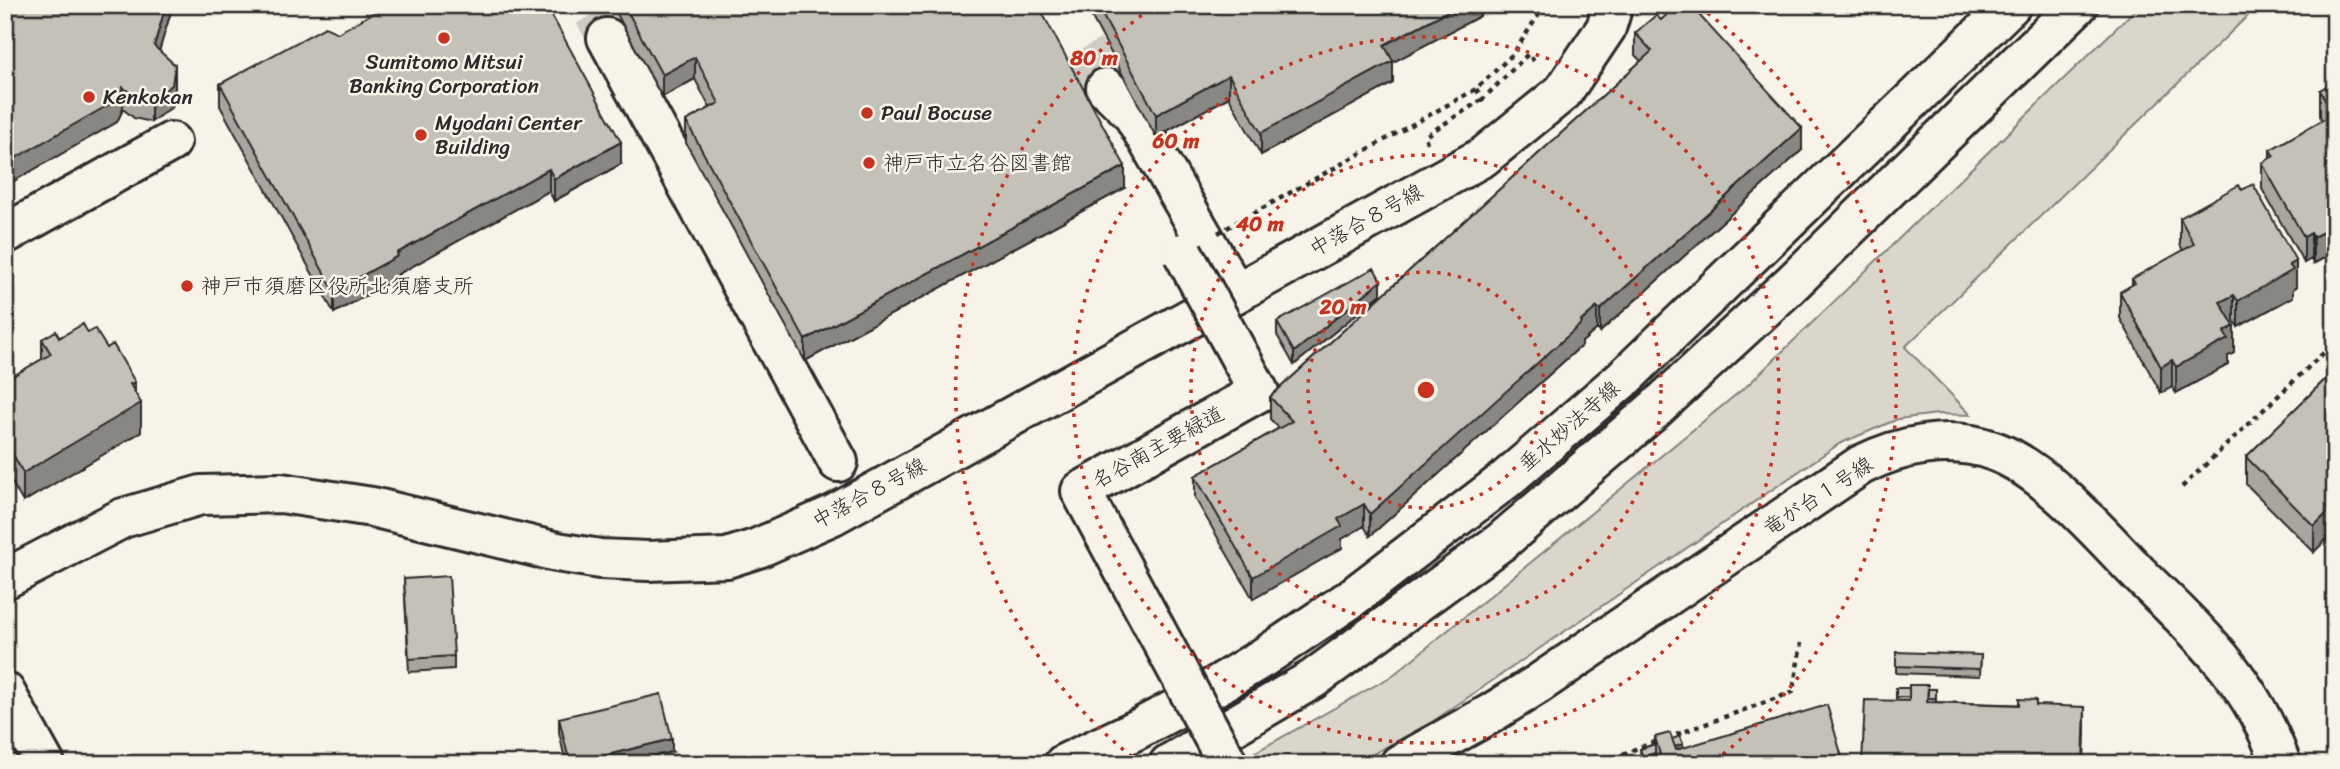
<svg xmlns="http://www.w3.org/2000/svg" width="2340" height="769" font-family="Sriracha,'Klee One',sans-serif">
<rect width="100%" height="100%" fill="#f7f3e8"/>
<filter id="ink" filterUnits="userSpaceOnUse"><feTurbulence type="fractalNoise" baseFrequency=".0143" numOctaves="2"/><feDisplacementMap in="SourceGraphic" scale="14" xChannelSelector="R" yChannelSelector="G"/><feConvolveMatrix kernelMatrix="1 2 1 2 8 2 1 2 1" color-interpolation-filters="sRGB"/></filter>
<g filter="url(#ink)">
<path fill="#dad6cc" stroke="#82807c" stroke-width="2" d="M2140,5h119l-354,342 66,68 -34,-1 -39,5 -59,25 -407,278 -77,42h-121l158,-88 357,-292z"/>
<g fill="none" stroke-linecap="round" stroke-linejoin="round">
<path stroke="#cecbc2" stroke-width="38" stroke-dasharray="38 19" stroke-linecap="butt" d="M593,14l14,24
M1084,48l22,40"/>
<g stroke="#2b2b2b" stroke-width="44">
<path id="street" d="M607,38l231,424
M1106,88l26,25 103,179
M5,234l166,-92
M5,579l118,-61 78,-23 80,-2 91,14 185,45 43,7 48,2 79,-3 31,-10 75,-33 650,-358 80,-65 43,-64 7,-23
M1400,764l90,-50 48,-30 323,-219c40,-20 89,-30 133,-14 51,18 107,84 145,123 30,30 62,59 88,92 23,29 42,64 54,98"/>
</g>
<g stroke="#2b2b2b" stroke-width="44">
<path id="secondary" d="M5,692l40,72
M1064,764l72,-34 60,-32 68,-41 85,-57 155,-119 122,-105 385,-371
M1169,764l144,-85 189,-138 151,-130 137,-126 288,-280"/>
</g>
<path stroke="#2b2b2b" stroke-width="4.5" stroke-dasharray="5 5" stroke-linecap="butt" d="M1476,89l7,10 45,-45 7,8
M1427,143l-2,-7 58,-37
M2182,487l153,-145
M1667,738l126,-46 8,-49
M1605,764l22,-12 31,-11"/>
<use href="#street" stroke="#f7f3e8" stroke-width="38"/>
<use href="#secondary" stroke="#f7f3e8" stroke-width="38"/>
<g stroke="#2b2b2b" stroke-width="44" stroke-linecap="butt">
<path id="street-bridge" d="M1183,253l76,139 -178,99 147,273"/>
</g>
<path stroke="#2b2b2b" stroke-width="4.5" stroke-dasharray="5 5" stroke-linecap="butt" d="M1218,233l258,-144 37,-35 32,-49"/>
<use href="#street-bridge" stroke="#f7f3e8" stroke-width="38"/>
</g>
<path fill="#a9a69f" stroke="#2b2b2b" stroke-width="2" d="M173,5l-14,46 16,36 -3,20 -21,15 -17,-4 -11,-9 -6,13 -112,64z
M612,5h426l87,183 -320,173 -119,-218v-22l24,-13 -15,-29 -33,18z
M1089,5h391v11l-87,46v21l-132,72 -32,-58 -73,40 -67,-125z
M1661,20l141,130 -202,182 -3,-3 -15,13v3l-212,191 -6,-10 -22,13v9l-89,51 -58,-101v-22l84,-48 -9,-9v-22l371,-336 -6,-6v-22z
M338,33l283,131 -67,37 -5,-10 -151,83v4l-64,35 -114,-207v-22z
M2335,81v171l-22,12 -2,-5 -7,4 -42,-74v-26l8,-4v-9l52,-30 -2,-4v-26z
M2180,218l116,69 -3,2v8l-55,30 -4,-6 -2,1 2,31 -6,3v9l-52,28 -4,-6 -11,6 -41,-75v-26l12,-7v-6l51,-28 -3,-7z
M1381,294l-87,71 -17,-30v-13z
M5,322l8,38 -7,3v2l7,11 29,-17v-20l46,-6 47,60 6,39 -118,70 -13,-23 -5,-2z
M2335,370l-21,182 -68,-68v-27z
M404,579l50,77v13l-45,3z
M1981,655l-1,21 -84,-3v-7z
M1896,688l40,1v13l100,3 49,28 -189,-32z
M559,718l113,34 -48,12h-58l-7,-32z
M1655,737l17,2 11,9 -42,12 -1,-11 15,-5z"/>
<path fill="#898782" stroke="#2b2b2b" stroke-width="2" d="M166,5h7l-19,63v-22z
M1459,5h21v11l-87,46v21l-132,72v-22l123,-88z
M695,57v22l-33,18v-22z
M175,65v22l-3,20 -21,15v-22z
M1229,75v22l-73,40v-22z
M123,87v22l-6,13 -112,64v-22z
M1802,128v22l-202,182v-22z
M621,142v22l-67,37v-22z
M1125,166v22l-320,173v-21z
M549,169v22l-151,83v4l-64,35v-22l63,-38z
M2335,226v26l-22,12v-27z
M2311,233v26l-7,4v-26z
M2296,261v26l-3,2v8l-55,30v-26z
M1381,281v13l-87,71v-13z
M2234,295v26l-14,8v-27z
M1597,307v22l-15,13v3l-212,191v-22z
M2234,326v27l-6,3v9l-52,28v-26l48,-35z
M13,331v29l-7,3v19l-1,1v-48z
M2172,360v27l-11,6v-26z
M135,382v24l6,-3v29l-118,70v-29l107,-89z
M1364,504v22l-22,13v9l-89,51v-22l85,-58z
M2335,505v26l-21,21v-26z
M2085,707v26l-1,31h-1z
M672,739v13l-48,12h-54z
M1683,744v7l-24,1z
M1655,753v7l-12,4v-7z"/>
<path fill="#c4c1b9" stroke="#2b2b2b" stroke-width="2" d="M5,5h161l-12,41 21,19 -3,20 -21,15 -17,-4 -11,-9 -6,13 -112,64z
M387,5h159l75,137 -67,37 -5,-10 -152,84 1,3 -64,35 -114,-207 105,-57 13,6z
M624,5h414l87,161 -320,174 -119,-219 33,-18 -24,-46 -33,18z
M1097,5h362l-75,40 9,16 -132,72 -32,-58 -73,40z
M1677,5h13l112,123 -202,182 -3,-3 -16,14 1,2 -212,191 -6,-10 -26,15 4,7 -89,51 -58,-101 97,-55 -22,-24 382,-346 -17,-18 21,-18 5,5z
M2335,81v145l-22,11 -2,-4 -7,4 -42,-74 12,-7 -4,-6 63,-36 -13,-24z
M2253,184l43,77 -7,4 4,5 -55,31 -4,-6 -14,7 14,24 -10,6 4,7 -52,28 -4,-7 -11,7 -41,-75 15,-9 -3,-4 62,-35 -14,-26 59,-33 3,5z
M1374,268l7,13 -87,71 -17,-30z
M6,321l7,10 -8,4v-13z
M83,324l5,9 7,-4 12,19 6,-4 22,38 -5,2 11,19 -118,70 -13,-24 -5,-1v-85l8,13 38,-22 -9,-15 14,-8 3,7z
M2335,370v135l-21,21 -68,-69z
M449,576l5,80 -45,3 -5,-80z
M1896,652l85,3 -1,14 -84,-3z
M1909,685h19l-1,17 92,3v-6l17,1v5l49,2 -2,57h-221l3,-64 44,1z
M1896,688h13v9h-13z
M1928,689h8v9h-8z
M661,694l11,45 -102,25 -11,-46z
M1827,705l17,59h-215l31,-10 -5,-17 15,-4 6,17z
M1680,736l3,8 -8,3 -3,-8z
M1655,744v9l-12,4 -3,-8z"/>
</g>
<g fill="none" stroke="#c8321e" stroke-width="3.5" stroke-dasharray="3.5 7">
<circle cx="1426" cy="390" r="118"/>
<circle cx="1426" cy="390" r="235"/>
<circle cx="1426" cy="390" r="353"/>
<path d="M1140 763A470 470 0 0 1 1153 7M1699 7A470 470 0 0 1 1712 763"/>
</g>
<g fill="#c8321e" stroke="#f7f3e8" stroke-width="2.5">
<circle cx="444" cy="38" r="7"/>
<circle cx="89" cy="97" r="7"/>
<circle cx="867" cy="113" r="7"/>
<circle cx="421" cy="135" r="7"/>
<circle cx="869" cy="163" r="7"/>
<circle cx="187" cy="286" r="7"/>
</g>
<g text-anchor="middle" stroke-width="5" stroke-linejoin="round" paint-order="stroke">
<g font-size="21" fill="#2b2b2b" stroke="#f7f3e8" text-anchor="start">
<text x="444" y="69" text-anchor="middle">Sumitomo Mitsui<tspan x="444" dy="24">Banking Corporation</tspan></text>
<text x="103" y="104">Kenkokan</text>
<text x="881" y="120">Paul Bocuse</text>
<text x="435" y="130">Myodani Center<tspan x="435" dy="24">Building</tspan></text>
<text x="883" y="170">神戸市立名谷図書館</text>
<text x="201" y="293">神戸市須磨区役所北須磨支所</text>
</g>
<g font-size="21" fill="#2b2b2b" stroke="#f7f3e8">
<text transform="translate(1366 220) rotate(-29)" y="7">中落合８号線</text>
<text transform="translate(1569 426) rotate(-41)" y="7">垂水妙法寺線</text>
<text transform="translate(1158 447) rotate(-29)" y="7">名谷南主要緑道</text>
<text transform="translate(869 493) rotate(-28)" y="7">中落合８号線</text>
<text transform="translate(1818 496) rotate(-33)" y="7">竜が台１号線</text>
</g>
</g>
<circle cx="1426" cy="390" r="10" fill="#c8321e" stroke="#f7f3e8" stroke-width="3.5"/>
<g font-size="21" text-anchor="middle" font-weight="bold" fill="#c8321e" stroke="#f7f3e8" stroke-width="5" stroke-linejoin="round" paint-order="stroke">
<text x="1094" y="65">80 m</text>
<text x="1176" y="148">60 m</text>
<text x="1260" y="231">40 m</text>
<text x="1343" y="314">20 m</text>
</g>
<rect width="2340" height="769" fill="none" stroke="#f7f3e8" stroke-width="28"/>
<rect x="14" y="14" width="2312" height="741" fill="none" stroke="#2b2b2b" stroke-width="2.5" filter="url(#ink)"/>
</svg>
